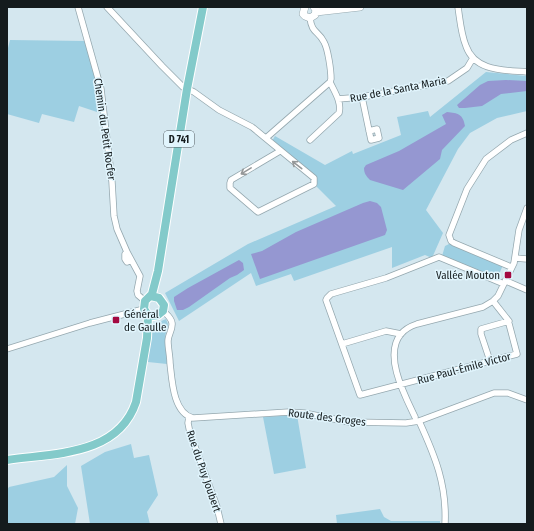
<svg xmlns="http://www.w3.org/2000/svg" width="534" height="531" font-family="'Fira Sans Condensed',sans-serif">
<rect width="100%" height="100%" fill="#d4e7ef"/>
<path fill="#9dcfe2" d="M10,40l75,1 11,38 4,34 -21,-7 -5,16 -32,-8 -3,9 -32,-9v-62z
M486,72l41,4v35l-30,7 -27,15 -12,16 -32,61 17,23 -11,25 -7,-3 -33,13v-21l-98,34 -3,-7 -35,12 -5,-13 -72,48 -14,-28 83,-49 88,-38 -21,-21 1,-3 -44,-41 3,-5 50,29 27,-14 1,3 48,-19 -4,-18 31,-6 2,6z
M451,243l52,22 -6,14 -55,-23 3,-10z
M166,319l2,5 -3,13 2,27 -19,-2 -2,-2 4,-21 4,-15z
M297,415l9,53 -32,6 -11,-57z
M131,444l3,14 15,-3 9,40 -11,17 3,12h-60l-9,-58 24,-14z
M67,465v21l11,22 -3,16h-67l-1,-4v-30l2,-3 45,-10z
M380,509l4,8 7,4h49v3h-103l-1,-9z"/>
<path fill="#9597d1" d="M506,80l21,1v10l-26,3 -19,12 -17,2h-6l-2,-3 23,-20 8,-4z
M447,112c11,1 16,2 18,14l-23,24 -2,9 -37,31 -33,-10c-4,-4 -6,-7 -6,-12l2,-3 33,-14 47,-27 -4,-9z
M370,201l7,2 4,4 6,23 -2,5 -125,44 -9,-25 11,-3 34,-19 67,-29z
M239,260l4,3 1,7 -7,5 -7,3 -41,29 -6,3h-6l-3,-9v-4l14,-9z"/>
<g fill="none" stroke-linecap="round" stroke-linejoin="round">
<g stroke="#95a8af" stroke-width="7">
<path id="minor" d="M78,7l23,82 11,93 2,34 3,13 10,23
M107,7l55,59 21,21 11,5 25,18 33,17 62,51v6l-56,28 -28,-24v-5l1,-3 49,-29
M458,7c2,13 3,27 8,39 9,26 39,24 61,26
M362,97l9,43 8,-2 -2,-9 -8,2
M338,99l24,-2 86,-16 19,-13 6,-10
M266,138l64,-56 1,-3c0,-9 -3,-30 -7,-37 -6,-12 -12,-8 -14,-24
M310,140l29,-27c3,-11 -5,-22 -9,-31
M515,258l12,1
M131,260l-4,2 -2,-3v-5l2,-2 13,24 -3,15 1,4 7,6
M511,267l-57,-24 -3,-2 -2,-6 18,-46 19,-30 25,-19 16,-7
M506,281l21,9
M493,301l15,19 9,34 -157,41 -34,-95 1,-2 4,-4 55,-16 53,-21 65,27
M163,311c3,3 8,6 9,12 1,6 -4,12 -4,18 0,7 2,15 2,22 2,17 3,50 23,55l96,-6 15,1 45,9 57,1 13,-2 75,-28h14l19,7
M342,344l44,-13 15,3
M7,349l83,-26 54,-14
M490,361l-9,-27v-5l28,-8
M189,417l-1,6 2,10 27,74 4,17
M415,417c-10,-21 -32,-62 -14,-83 4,-5 10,-8 16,-10l66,-17 10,-6 5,-5 16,-33 5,-33 8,-22
M419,421c16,35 28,64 26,103"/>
</g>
<g stroke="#95a8af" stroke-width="8">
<path id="tertiary" d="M305,7l-2,7 2,2 5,2 5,-3 1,-5 -2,-3
M316,12l44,-5"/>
</g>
<g stroke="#fff" stroke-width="10">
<path id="primary" d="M151,296l8,2 5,7 -1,6 -5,4 -5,1 -5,-1 -4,-6 1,-8 7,-7 6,-23 29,-182 16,-82
M7,460c47,-7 111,-4 129,-58l11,-64 1,-23"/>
</g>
<use href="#minor" stroke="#fff" stroke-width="5.5"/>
<use href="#tertiary" stroke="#fff" stroke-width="7"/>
<use href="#primary" stroke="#83caca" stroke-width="8"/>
</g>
<defs><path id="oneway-shaft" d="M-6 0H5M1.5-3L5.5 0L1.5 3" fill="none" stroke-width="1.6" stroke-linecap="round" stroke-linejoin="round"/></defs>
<g stroke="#959899">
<use href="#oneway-shaft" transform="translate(297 165) rotate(-142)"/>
<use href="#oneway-shaft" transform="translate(246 171) rotate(149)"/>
</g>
<g fill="#a30840" stroke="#e1f5fd" stroke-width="1.5">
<rect x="504" y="271" width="8" height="8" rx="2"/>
<rect x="112" y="316" width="8" height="8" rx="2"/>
</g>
<g text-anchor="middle" stroke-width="3" stroke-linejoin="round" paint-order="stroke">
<rect fill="#e1f5fd" stroke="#525c60" stroke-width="1" x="164" y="131" width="30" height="16" rx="3"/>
<g font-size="10" font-weight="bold" fill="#141b1d">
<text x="179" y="143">D 741</text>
</g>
<g font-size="11" fill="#141b1d" stroke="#e1f5fd">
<text transform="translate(398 89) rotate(-11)" y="4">Rue de la Santa Maria</text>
<text transform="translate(105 129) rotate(82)" y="4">Chemin du Petit Rocfer</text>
<text transform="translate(464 368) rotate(-15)" y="4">Rue Paul-Émile Victor</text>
<text transform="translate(327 417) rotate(7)" y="4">Route des Groges</text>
<text transform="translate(204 471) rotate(71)" y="4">Rue du Puy Joubert</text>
</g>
<g font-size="11" fill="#141b1d" stroke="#e1f5fd" text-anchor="end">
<text x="500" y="279">Vallée Mouton</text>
<text x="124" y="318" text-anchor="start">Général<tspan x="124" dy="13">de Gaulle</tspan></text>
</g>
</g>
<rect width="534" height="531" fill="none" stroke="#141b1d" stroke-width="16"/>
</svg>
